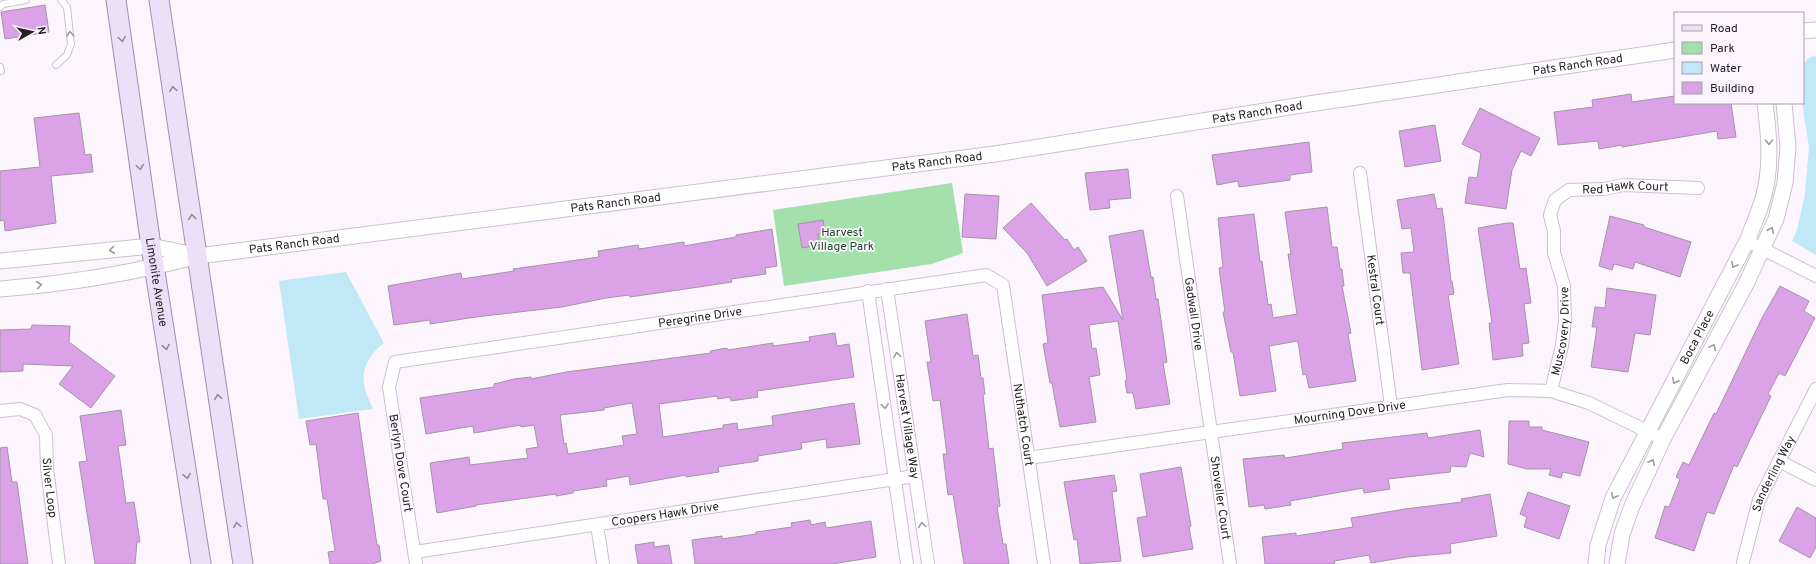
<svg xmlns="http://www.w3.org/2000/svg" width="1816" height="564" font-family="Overpass,sans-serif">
<rect width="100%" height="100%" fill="#fcf5fe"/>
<path fill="#a3e0ab" d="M952,183l11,70 -31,11 -148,22 -11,-76z"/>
<path fill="#c0e8f6" d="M1816,56v199l-24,-14 5,-11 8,-36 4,-47 -7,-44 1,-39 7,-7z
M346,272l38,71c-13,9 -23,26 -20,41 1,9 6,17 9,25l-74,10 -20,-138z"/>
<path fill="#dba2e8" stroke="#a296a4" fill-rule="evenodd" d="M45,5l4,27 -44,7 -4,-27z
M1631,94l1,8 43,-6v7h56l5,34 -18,2 -1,-8 -95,16v-2l-23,4 -1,-8 -40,4 -4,-33 39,-5 -1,-7z
M1480,108l60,30 -9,18 -10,-5 -9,19 -6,39 -41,-6 4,-26 8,1 4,-25 -19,-9z
M79,113l6,42 6,-1 2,18 -42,4 5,47 -51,8 -1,-11 -4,1v-50l40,-4 -6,-49z
M1435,125l6,36 -36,6 -6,-36z
M1309,142l3,30 -22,3v5l-51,7 -1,-6 -21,4 -5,-30z
M1128,169l3,29 -22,2 1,8 -20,2 -5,-37z
M965,194l34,2 -3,43 -34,-2z
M1434,194l3,15 5,-1 2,14 7,59h1l2,13 -6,1 11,69 -37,6 -12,-97h-7l-2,-20 13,-1 -3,-24 -9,1 -5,-29z
M1031,203l34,37 2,-1 7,11 4,-3 9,14 -40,25 -20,-33 -24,-25z
M1327,207l5,40h5l3,22h2l2,17h-2l9,47 -3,1 8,47 -47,7 -3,-14 -3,1 -5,-34 -29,5 7,45 -36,5 -7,-44h-2l-8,-40h2l-6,-44 4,-1 -5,-49 36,-4 6,48 2,-1 6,44 3,-1 2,14 24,-4 -9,-60h3l-6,-42z
M1610,216l34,9v2l47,15 -11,35 -45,-15 -2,7 -19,-5 -2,6 -13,-4z
M823,220l2,13 -7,1 2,11 -18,3 -4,-24z
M1507,223h6l7,46 6,-1 5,35 -7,1 5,39 -7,1 1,12 -30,4 -4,-37h3l-14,-95z
M772,229l5,37 -12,2 1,6 -35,5 1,3 -33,5 -69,10 -1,-2 -23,3 -44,9 -86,10 -46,7v-4l-36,5 -6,-39 73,-13 1,6 52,-8 -1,-2 86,-12 -1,-6 40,-6 1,4 45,-7v4l52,-9v-2z
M1143,230l8,47h2l3,22h2l9,63 -4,1 7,41 -34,5 -3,-16h-6l-2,-12 2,-1 -9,-59 -29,4 3,24 4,-1 4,27 -11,2 7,45 -36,5 -8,-44h-2l-7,-39 5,-1 -6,-48 61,-8 20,33 -14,-84z
M1780,286l29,15 -5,10 11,7 -30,58 -6,-3 -11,21 3,2 -34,71 -3,-2 -20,49 -7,-2 -13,39 -39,-13 10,-32 4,1 11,-28 -4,-2 7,-15 6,3 25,-52 2,1 46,-96z
M1607,288l49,7 -6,40 -15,-2 -7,39 -37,-5 6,-40h-5l3,-20 10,1z
M967,314l6,42 5,-1 3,23h2l2,16 -2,1 6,54 4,-1 2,17 5,41 -3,1 6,37h3l3,20h-45l-11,-70 -5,1 -5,-41h4l-7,-54 -7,1 -6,-39h4l-6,-41z
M32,325l38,1 -1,16 46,34 -24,32 -32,-24 14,-18 -50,-2v7l-23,1v-42l31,-1z
M835,333l2,13 12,-2 5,33 -97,14 1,6 -27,4 -1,-4 -12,2 -1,-3 -58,8 4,33 60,-9v-3l14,-2 1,7 35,-5 -1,-9 82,-13 6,41 -33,4 -1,-9 -25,4 1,6 -44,7v5l-40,6 1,5 -33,5v-2l-56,10 -1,-9 -23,4 1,6 -34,5v2l-17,3v-2l-80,11v1l-39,7 -7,-50 39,-6 1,8 58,-7 -2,-9 12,-2 -4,-22 -13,2v-2l-47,8 -1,-7 -47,8 -6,-36 74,-11v-3l20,-5 17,-2v2l35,-7 145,-19 -1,-2 17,-3 1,2 45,-7v3l37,-5 -1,-4zM632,403l5,31 -15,2 2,9 -56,9 -2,-11 -2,1 -4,-29 44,-5v-2z
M121,410l5,35 -8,1 8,57 8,-1 6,40h-3l-2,22h-40l-16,-102 8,-1 -7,-45z
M358,413l19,132h2l2,16 -9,3h-42l-2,-12 7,-1 -8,-52h-4l-7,-55 -6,1 -4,-24z
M1509,421h20v6h13v3l47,12 -9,34 -17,-4 -2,6 -12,-3 2,-6h-24l-19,-5z
M1480,430l4,27 -14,-4 -4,14 -15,-1 -1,6 -62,7 2,10 -26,4 -1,-5 -73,13 1,4 -26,4 -1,-4 -15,2 -6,-48 41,-4 1,3 58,-9 -1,-6 85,-10 1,5z
M7,447l5,35h5l11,82h-28v-116z
M1181,467l10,59 -2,1 4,22 -50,8 -6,-39 10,-2 -7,-42z
M1114,475l3,16 -5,1 9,69 -41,3 -3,-25 -3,1 -10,-58z
M1528,492l42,14 -11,33 -35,-12 3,-10 -7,-3z
M1490,494l7,42 -47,8 1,9 -44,4 -36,6 -2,-8 -35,6 1,3h-70l-3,-27 34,-4v3l57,-9 -2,-9 54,-9 57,-7 -1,-3z
M1797,507l19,11v29l-6,11 -31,-17z
M810,520l1,5 14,-3 1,6 45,-7 5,36 -44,7h-137l-3,-24 30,-4v3l34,-5v-2l36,-5 -1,-4z
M654,542v5l15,-2 3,19h-34l-3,-19z"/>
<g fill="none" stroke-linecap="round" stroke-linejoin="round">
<g stroke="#ccc0cf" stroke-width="8">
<path id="service" d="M0,7l3,-3 23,-4
M56,65l11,-10 4,-11 -4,-37 -6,-7
M0,67l1,4"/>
</g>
<g stroke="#ccc0cf" stroke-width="14">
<g id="minor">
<path id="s1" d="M1360,173l31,233"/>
<path id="s2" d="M1177,196l53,368"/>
<path d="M1747,241l69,35"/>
<path id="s3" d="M887,289l41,275"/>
<path d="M868,291l39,273"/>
<path id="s4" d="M1551,391l11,-45 3,-26 -1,-34 -10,-33v-22l-4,-16 5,-15 14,-10 35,-1 20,-4 74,3"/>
<path id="s5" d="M0,411l20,-2 15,6 11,20 1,33 12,96"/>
<path id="s6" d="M1028,458l480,-68 43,1 38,12 74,36"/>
<path d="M1779,461l37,19"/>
<path d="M597,525l6,39"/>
<path id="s7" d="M415,552l500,-76"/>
<path id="s8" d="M1743,562l16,-62 57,-111"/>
<path id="s9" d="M416,564l-27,-177 6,-25 591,-87 17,10 41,279"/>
</g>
</g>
<g stroke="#ccc0cf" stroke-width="17">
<g id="tertiary">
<path d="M1803,31l13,-1"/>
<path d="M0,261l151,-15 44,9"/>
<path id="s10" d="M0,289c67,-5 133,-16 198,-33l797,-102 314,-50 366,-54"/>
<path id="s11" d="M1596,564l2,-19 15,-47 134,-257c8,-20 17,-40 20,-61 4,-26 1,-52 -2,-77"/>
<path d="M1617,564l5,-30 10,-28 31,-67 83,-155 30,-65 9,-36 3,-36 -4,-44"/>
</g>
</g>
<g stroke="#9e90ab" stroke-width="21">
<g id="primary">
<path id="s12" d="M116,0l35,246 50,318"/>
<path d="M159,0l84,564"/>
</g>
</g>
<use href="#service" stroke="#fff" stroke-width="6"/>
<use href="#minor" stroke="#fff" stroke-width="12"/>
<use href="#tertiary" stroke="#fff" stroke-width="15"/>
<use href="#primary" stroke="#ece0f8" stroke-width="19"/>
</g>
<defs><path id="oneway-chevron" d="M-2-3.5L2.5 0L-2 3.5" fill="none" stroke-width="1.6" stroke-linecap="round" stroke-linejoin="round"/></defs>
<g stroke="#9d9b9d">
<use href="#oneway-chevron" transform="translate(70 34) rotate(-96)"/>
<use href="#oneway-chevron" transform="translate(1769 142) rotate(88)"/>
<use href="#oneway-chevron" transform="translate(1771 230) rotate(-66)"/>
<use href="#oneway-chevron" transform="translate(112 250) rotate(174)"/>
<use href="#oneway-chevron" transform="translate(1734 265) rotate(118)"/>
<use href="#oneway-chevron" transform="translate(39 285) rotate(-7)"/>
<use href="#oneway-chevron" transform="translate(1713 347) rotate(-62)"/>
<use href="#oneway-chevron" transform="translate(897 355) rotate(-98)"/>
<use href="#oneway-chevron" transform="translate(1675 381) rotate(117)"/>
<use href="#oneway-chevron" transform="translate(885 406) rotate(82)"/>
<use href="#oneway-chevron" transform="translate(1652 462) rotate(-65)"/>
<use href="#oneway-chevron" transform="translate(1614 496) rotate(116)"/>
<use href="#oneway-chevron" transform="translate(922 525) rotate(-98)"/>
</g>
<g stroke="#928a9a">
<use href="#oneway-chevron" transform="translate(122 39) rotate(82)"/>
<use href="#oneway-chevron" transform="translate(173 89) rotate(-99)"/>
<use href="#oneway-chevron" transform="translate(140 167) rotate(82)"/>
<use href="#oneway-chevron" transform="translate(192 217) rotate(-98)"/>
<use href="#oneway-chevron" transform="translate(166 347) rotate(81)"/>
<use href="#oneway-chevron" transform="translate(218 397) rotate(-98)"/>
<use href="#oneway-chevron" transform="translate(187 476) rotate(81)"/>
<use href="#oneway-chevron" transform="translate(237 525) rotate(-98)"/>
</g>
<g text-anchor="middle" stroke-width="3.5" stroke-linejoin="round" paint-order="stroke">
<g font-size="12" fill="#252026" stroke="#fcf5fe">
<text dy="4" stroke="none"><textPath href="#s10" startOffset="1594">Pats Ranch Road</textPath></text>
<text dy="4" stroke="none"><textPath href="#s10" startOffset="1270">Pats Ranch Road</textPath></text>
<text dy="4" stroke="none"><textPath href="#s10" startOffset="946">Pats Ranch Road</textPath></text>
<text dy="4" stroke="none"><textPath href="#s4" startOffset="269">Red Hawk Court</textPath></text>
<text dy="4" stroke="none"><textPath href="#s10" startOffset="622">Pats Ranch Road</textPath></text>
<text dy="4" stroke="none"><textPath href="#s10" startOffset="298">Pats Ranch Road</textPath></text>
<text dy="4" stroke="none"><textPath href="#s12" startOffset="285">Limonite Avenue</textPath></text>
<text dy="4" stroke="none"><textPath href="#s1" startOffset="118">Kestral Court</textPath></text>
<text dy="4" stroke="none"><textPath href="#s2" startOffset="119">Gadwall Drive</textPath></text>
<text dy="4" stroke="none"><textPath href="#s9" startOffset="513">Peregrine Drive</textPath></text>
<text dy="4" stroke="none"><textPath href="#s4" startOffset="61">Muscovery Drive</textPath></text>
<text dy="4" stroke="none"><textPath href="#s11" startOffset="250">Boca Place</textPath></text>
<text dy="4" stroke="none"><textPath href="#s6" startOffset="325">Mourning Dove Drive</textPath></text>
<text dy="4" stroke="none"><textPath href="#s9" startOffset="963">Nuthatch Court</textPath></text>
<text dy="4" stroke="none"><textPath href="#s3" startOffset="139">Harvest Village Way</textPath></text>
<text transform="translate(401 463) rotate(81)" y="4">Berlyn Dove Court</text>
<text dy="4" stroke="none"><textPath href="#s8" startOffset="94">Sanderling Way</textPath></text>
<text dy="4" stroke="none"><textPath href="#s5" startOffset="112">Silver Loop</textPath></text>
<text dy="4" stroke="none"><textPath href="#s2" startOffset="305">Shoveller Court</textPath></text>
<text dy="4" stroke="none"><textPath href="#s7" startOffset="253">Coopers Hawk Drive</textPath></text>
</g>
<g font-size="12" fill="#154922" stroke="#fcf5fe">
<text x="842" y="236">Harvest<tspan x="842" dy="14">Village Park</tspan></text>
</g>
</g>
<rect x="1674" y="12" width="130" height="92" fill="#fcf5fe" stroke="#a6a0a8"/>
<rect x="1682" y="25" width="20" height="6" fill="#ece0f8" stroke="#a6a0a8"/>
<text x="1710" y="32" font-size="12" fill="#252026">Road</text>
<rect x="1682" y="42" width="20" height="12" fill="#a3e0ab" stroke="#a6a0a8"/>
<text x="1710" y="52" font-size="12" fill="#252026">Park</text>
<rect x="1682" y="62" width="20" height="12" fill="#c0e8f6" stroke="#a6a0a8"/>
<text x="1710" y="72" font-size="12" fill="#252026">Water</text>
<rect x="1682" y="82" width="20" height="12" fill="#dba2e8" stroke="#a6a0a8"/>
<text x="1710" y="92" font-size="12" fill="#252026">Building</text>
<g transform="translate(32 32) rotate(82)" stroke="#fcf5fe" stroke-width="3" paint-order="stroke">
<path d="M0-3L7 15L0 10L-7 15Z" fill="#252026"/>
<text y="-6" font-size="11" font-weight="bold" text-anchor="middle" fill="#252026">N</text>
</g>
</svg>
